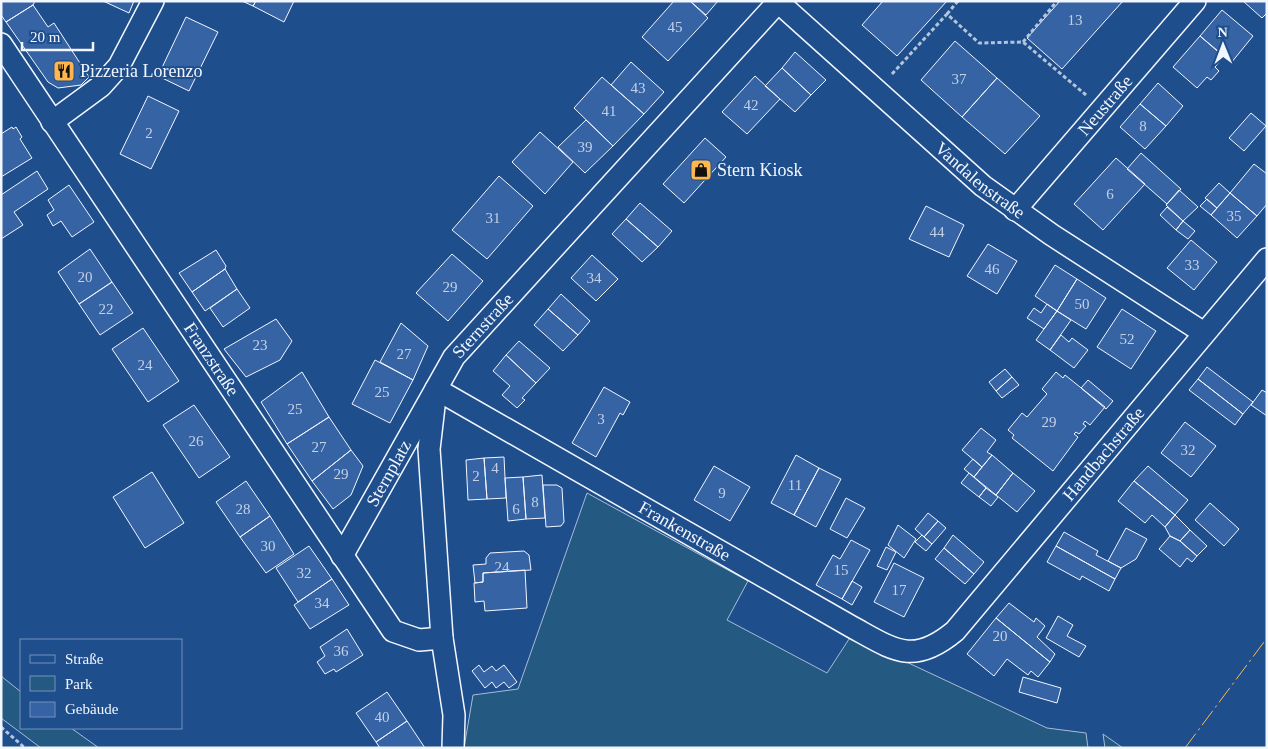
<svg xmlns="http://www.w3.org/2000/svg" width="1268" height="749" font-family="'Times New Roman',serif">
<rect width="100%" height="100%" fill="#1f4e8c"/>
<path fill="#245a82" stroke="#a8bbd7" d="M587,493l161,88 -21,39 100,53 24,-37 196,92 39,5 2,15h-624l9,-53 45,-6z
M1,676l20,16v36h50l28,20h-58l-40,-30z
M1103,734l20,14h-18z"/>
<path fill="#3563a3" stroke="#f2f6ff" d="M1,1h34l-2,4 -27,17 -5,-7z
M103,1h31l-5,12z
M242,1h14l-3,5z
M256,1h38l-10,21 -31,-16z
M674,1h16l18,17 -40,43 -26,-24z
M690,1h28l-12,14z
M883,1h64l-50,55 -35,-31z
M1060,1h63l-61,68 -35,-31z
M1243,1h24v12l-5,5z
M33,5l15,22 6,-4 35,54 -8,8 -23,3 -10,-6 -42,-60z
M1222,10l31,26 -22,27 -31,-27z
M186,17l32,15 -29,59 -31,-15z
M1200,36l24,20 -9,11 4,4 -8,9 -4,-3 -10,11 -24,-21z
M955,41l42,37 -35,39 -41,-37z
M795,52l31,28 -15,15 -29,-27z
M631,62l33,30 -20,22 -33,-29z
M782,68l29,27 -16,17 -30,-26z
M755,76l25,23 -33,35 -25,-22z
M602,77l42,37 -31,32 -39,-38z
M997,78l43,38 -35,38 -43,-37z
M1158,83l25,23 -17,20 -26,-22z
M148,96l31,15 -28,58 -31,-15z
M1140,104l26,22 -21,23 -25,-22z
M1251,113l15,13 -22,25 -15,-13z
M586,120l27,26 -28,27 -27,-26z
M12,127l1,2 3,-2 6,10 -2,2 12,19 -31,19v-43z
M540,132l33,30 -28,32 -33,-32z
M705,138l21,19 -42,46 -21,-19z
M1141,153l40,36 -14,15 -40,-35z
M1116,158l29,26 -42,46 -29,-26z
M1254,164l13,10v30l-10,12 -27,-23z
M37,171l11,18 -34,23 9,13 -22,14v-44z
M499,176l34,30 -46,53 -35,-29z
M1219,183l11,10 -13,15 -12,-10z
M69,185l25,37 -22,15 -11,-16 -8,5 -6,-11 7,-5 -6,-10z
M1179,190l19,17 -15,14 -17,-16z
M1230,193l27,23 -20,22 -26,-23z
M1207,199l10,9 -6,7 -11,-9z
M640,203l32,28 -14,16 -32,-28z
M926,206l38,19 -15,32 -40,-18z
M1167,207l16,14 -7,9 -16,-15z
M626,219l32,28 -16,15 -30,-28z
M1183,221l12,10 -7,8 -12,-9z
M1191,240l26,22 -23,28 -27,-22z
M988,244l29,17 -20,33 -30,-18z
M90,249l22,33 -33,22 -21,-32z
M216,250l10,16 -1,3 -33,23 -13,-19z
M452,254l31,27 -35,40 -32,-28z
M592,255l26,24 -22,22 -25,-23z
M1055,265l22,14 -20,32 -22,-15z
M225,269l12,20 -32,22 -13,-19z
M1077,279l29,19 -20,31 -29,-18z
M112,282l21,31 -33,22 -21,-31z
M237,289l13,19 -27,19 -13,-19z
M561,294l29,27 -12,14 -30,-26z
M1047,304l10,7 -13,18 -17,-11 7,-10 7,5z
M548,309l30,26 -15,16 -29,-26z
M1122,309l34,22 -25,38 -34,-22z
M1057,311l14,9 -21,30 -14,-10z
M276,319l16,22 -12,19 -34,17 -22,-28z
M401,323l27,23 -15,34 -33,-18z
M143,328l36,53 -31,21 -36,-53z
M1061,335l8,7 3,-4 16,12 -14,18 -24,-18z
M519,341l31,27 -14,15 -30,-28z
M506,355l30,28 -14,15 3,2 -8,8 -15,-13 8,-9 -17,-15z
M375,360l38,20 -23,43 -38,-19z
M1207,367l46,35 -10,12 -45,-35z
M1005,369l7,8 -16,14 -7,-9z
M302,372l27,45 -42,27 -26,-42z
M1056,372l7,6 2,-3 40,32 -15,18 -5,-4 -2,3 3,2 -7,8 -3,-2 -2,2 4,3 -25,34 -41,-33 2,-3 -6,-5 14,-17 5,4 20,-23 -5,-5z
M1012,377l7,8 -17,13 -6,-7z
M1198,379l45,35 -8,11 -46,-35z
M1088,380l25,21 -7,8 -25,-21z
M604,387l26,15 -7,13 -3,-2 -24,44 -24,-14z
M1262,390l5,3v23l-16,-11z
M194,405l36,52 -31,21 -36,-53z
M329,417l22,33 -39,31 -25,-37z
M1185,422l31,24 -25,31 -30,-24z
M981,428l15,12 -9,12 5,3 -10,12 -20,-17z
M351,450l12,16 -12,29 -18,14 -21,-28z
M796,455l23,13 -25,47 -23,-12z
M992,455l21,18 -17,22 -22,-18z
M504,457l2,41 -19,1 -3,-41z
M484,458l3,41 -19,1 -2,-40z
M973,459l9,8 -8,10 -10,-8z
M714,466l36,21 -20,34 -36,-21z
M1148,466l40,34 -13,15 -41,-34z
M819,468l22,11 -25,48 -22,-12z
M152,472l32,51 -39,25 -32,-51z
M969,473l17,15 -7,9 -18,-14z
M1013,473l22,18 -18,21 -21,-17z
M542,475l3,43 -19,1 -3,-42z
M523,477l3,42 -18,2 -3,-43z
M246,481l24,35 -30,21 -24,-35z
M1134,481l41,34 -10,12 -13,-12 -7,8 -27,-22z
M543,485h14l5,3 2,34 -3,4 -15,1z
M986,488l12,9 -7,9 -12,-9z
M846,498l19,10 -18,30 -17,-9z
M1210,503l29,26 -15,17 -29,-26z
M928,513l10,8 -14,16 -9,-8z
M1175,515l15,15 -10,11 -10,-5 -5,-9z
M270,516l24,38 -28,19 -26,-36z
M938,521l8,7 -14,16 -8,-7z
M898,525l18,14 -12,19 -16,-13z
M1126,528l21,11 -11,20 -15,9 -13,-7z
M1190,530l17,16 -10,10 -17,-15z
M1064,532l34,19 -2,4 25,13 -6,11 -59,-33z
M922,535l10,9 -6,7 -11,-9z
M953,535l31,27 -10,12 -30,-26z
M1170,536l10,5 17,15 -5,6 -5,-4 -7,9 -21,-18z
M851,540l19,10 -28,49 -26,-14 17,-30 7,4z
M309,546l23,33 -34,23 -22,-34z
M1056,546l59,33 -6,12 -27,-15 -2,4 -33,-18z
M886,547l10,5 -9,18 -10,-4z
M944,548l30,26 -9,10 -30,-25z
M524,551l5,4 2,15 -48,3v9l-8,1 -2,-18 13,-1v-6l4,-5z
M894,563l30,15 -20,39 -30,-15z
M525,570l2,38 -42,3 -1,-10 -9,1 -1,-19 9,-1v-9z
M332,579l17,26 -39,24 -16,-24z
M852,581l10,6 -10,18 -10,-6z
M1009,603l25,19 2,-4 9,8 -8,11 18,17 -5,8 -54,-44z
M1058,616l15,9 -6,11 19,10 -7,11 -33,-19z
M996,618l54,44 -12,15 -7,-6 -3,4 -21,-16 -13,17 -27,-22z
M347,629l16,26 -27,17 -2,-3 -9,5 -8,-12 8,-6 -5,-9z
M479,665l5,7 8,-6 4,5 8,-6 13,17 -8,6 -5,-6 -8,6 -4,-6 -7,6 -13,-17z
M1023,677l38,11 -4,15 -38,-11z
M387,692l20,29 -31,21 -20,-29z
M407,721l18,27h-45l-4,-6z"/>
<g fill="none" stroke-linecap="round" stroke-linejoin="round">
<g stroke="#f2f6ff" stroke-width="24">
<g id="minor">
<path id="s1" d="M777,1l206,185 69,49 152,98"/>
<path id="s2" d="M1,44l392,587 26,9 23,-2"/>
<path d="M52,122l49,-36 18,-20 34,-65"/>
<path id="s3" d="M1015,210l180,-209"/>
<path id="s4" d="M342,556l94,-167 416,238c42,23 61,39 103,4l312,-372"/>
<path id="s5" d="M453,748l1,-33 -12,-77 -13,-189 7,-60 18,-32 325,-356"/>
</g>
</g>
<path stroke="#b3c4dc" stroke-width="3" stroke-dasharray="4 2.5" stroke-linecap="butt" d="M947,14l11,-13
M1023,42l34,-41
M892,74l55,-60 32,29 44,-1 63,53
M1,727l24,21"/>
<use href="#minor" stroke="#1f4e8c" stroke-width="21"/>
<path stroke="#ffb74d" stroke-width="1" stroke-dasharray="18 4 2.5 4" stroke-linecap="butt" d="M1185,748l82,-110"/>
</g>
<defs>
<g id="restaurant-square" transform="scale(1.125)"><rect x="-9" y="-9" width="18" height="18" rx="4" fill="#ffb74d" stroke="#1f4e8c"/><path d="M-5-6h1v4h1v-4h1v4h1v-4h1v5L-1.5 .5V6h-2V.5L-5-1ZM5-6V6H3V1.5H1.5Q1.5-4 5-6Z" fill="#111"/></g>
<g id="shop-square" transform="scale(1.125)"><rect x="-9" y="-9" width="18" height="18" rx="4" fill="#ffb74d" stroke="#1f4e8c"/><path d="M-5-2.5h2.3a2.7 3.5 0 0 1 5.4 0H5L5.5 6h-11ZM-1.5-2.5h3a1.5 2.3 0 0 0-3 0Z" fill="#111"/></g>
</defs>
<g fill-rule="evenodd">
<use href="#restaurant-square" x="64" y="71"/>
<use href="#shop-square" x="701" y="170"/>
</g>
<g text-anchor="middle" stroke-width="4" stroke-linejoin="round" paint-order="stroke">
<g font-size="15" fill="#c3d1e8">
<text x="1075" y="25">13</text>
<text x="675" y="32">45</text>
<text x="959" y="84">37</text>
<text x="638" y="93">43</text>
<text x="751" y="110">42</text>
<text x="609" y="116">41</text>
<text x="1143" y="131">8</text>
<text x="149" y="138">2</text>
<text x="585" y="152">39</text>
<text x="1110" y="199">6</text>
<text x="1234" y="221">35</text>
<text x="493" y="223">31</text>
<text x="937" y="237">44</text>
<text x="1192" y="270">33</text>
<text x="992" y="274">46</text>
<text x="85" y="282">20</text>
<text x="594" y="283">34</text>
<text x="450" y="292">29</text>
<text x="1082" y="309">50</text>
<text x="106" y="314">22</text>
<text x="1127" y="344">52</text>
<text x="260" y="350">23</text>
<text x="404" y="359">27</text>
<text x="145" y="370">24</text>
<text x="382" y="397">25</text>
<text x="295" y="414">25</text>
<text x="601" y="424">3</text>
<text x="1049" y="427">29</text>
<text x="196" y="446">26</text>
<text x="319" y="452">27</text>
<text x="1188" y="455">32</text>
<text x="495" y="473">4</text>
<text x="341" y="479">29</text>
<text x="476" y="481">2</text>
<text x="795" y="490">11</text>
<text x="722" y="498">9</text>
<text x="535" y="507">8</text>
<text x="243" y="514">28</text>
<text x="516" y="514">6</text>
<text x="268" y="551">30</text>
<text x="502" y="572">24</text>
<text x="841" y="575">15</text>
<text x="304" y="578">32</text>
<text x="899" y="595">17</text>
<text x="322" y="608">34</text>
<text x="1000" y="641">20</text>
<text x="341" y="656">36</text>
<text x="382" y="722">40</text>
</g>
<g font-size="18" fill="#f2f6ff" stroke="#1f4e8c" text-anchor="start">
<text x="80" y="77">Pizzeria Lorenzo</text>
<text x="717" y="176">Stern Kiosk</text>
</g>
<g font-size="18" fill="#f2f6ff" stroke="#1f4e8c">
<text dy="6" stroke="none"><textPath href="#s3" startOffset="138">Neustraße</textPath></text>
<text dy="6" stroke="none"><textPath href="#s1" startOffset="271">Vandalenstraße</textPath></text>
<text dy="6" stroke="none"><textPath href="#s5" startOffset="440">Sternstraße</textPath></text>
<text dy="6" stroke="none"><textPath href="#s2" startOffset="379">Franzstraße</textPath></text>
<text dy="6" stroke="none"><textPath href="#s4" startOffset="1016">Handbachstraße</textPath></text>
<text dy="6" stroke="none"><textPath href="#s4" startOffset="95">Sternplatz</textPath></text>
<text dy="6" stroke="none"><textPath href="#s4" startOffset="478">Frankenstraße</textPath></text>
</g>
</g>
<rect width="1268" height="749" fill="none" stroke="#f2f6ff" stroke-width="5"/>
<rect x="20" y="639" width="162" height="90" fill="#1f4e8c" stroke="#7391ba"/>
<rect x="30" y="655" width="25" height="8" fill="#1f4e8c" stroke="#7391ba"/>
<text x="65" y="664" font-size="15" fill="#f2f6ff">Straße</text>
<rect x="30" y="676" width="25" height="15" fill="#245a82" stroke="#7391ba"/>
<text x="65" y="689" font-size="15" fill="#f2f6ff">Park</text>
<rect x="30" y="702" width="25" height="15" fill="#3563a3" stroke="#7391ba"/>
<text x="65" y="714" font-size="15" fill="#f2f6ff">Gebäude</text>
<g transform="translate(1223 45) rotate(359)" stroke="#1f4e8c" stroke-width="4" paint-order="stroke">
<path d="M0-4L9 19L0 12L-9 19Z" fill="#f2f6ff"/>
<text y="-8" font-size="14" font-weight="bold" text-anchor="middle" fill="#f2f6ff">N</text>
</g>
<path d="M22 42v8h71v-8" fill="none" stroke="#f2f6ff" stroke-width="2.5"/>
<text x="30" y="42" font-size="15" fill="#f2f6ff" stroke="#1f4e8c" stroke-width="4" paint-order="stroke">20 m</text>
</svg>
